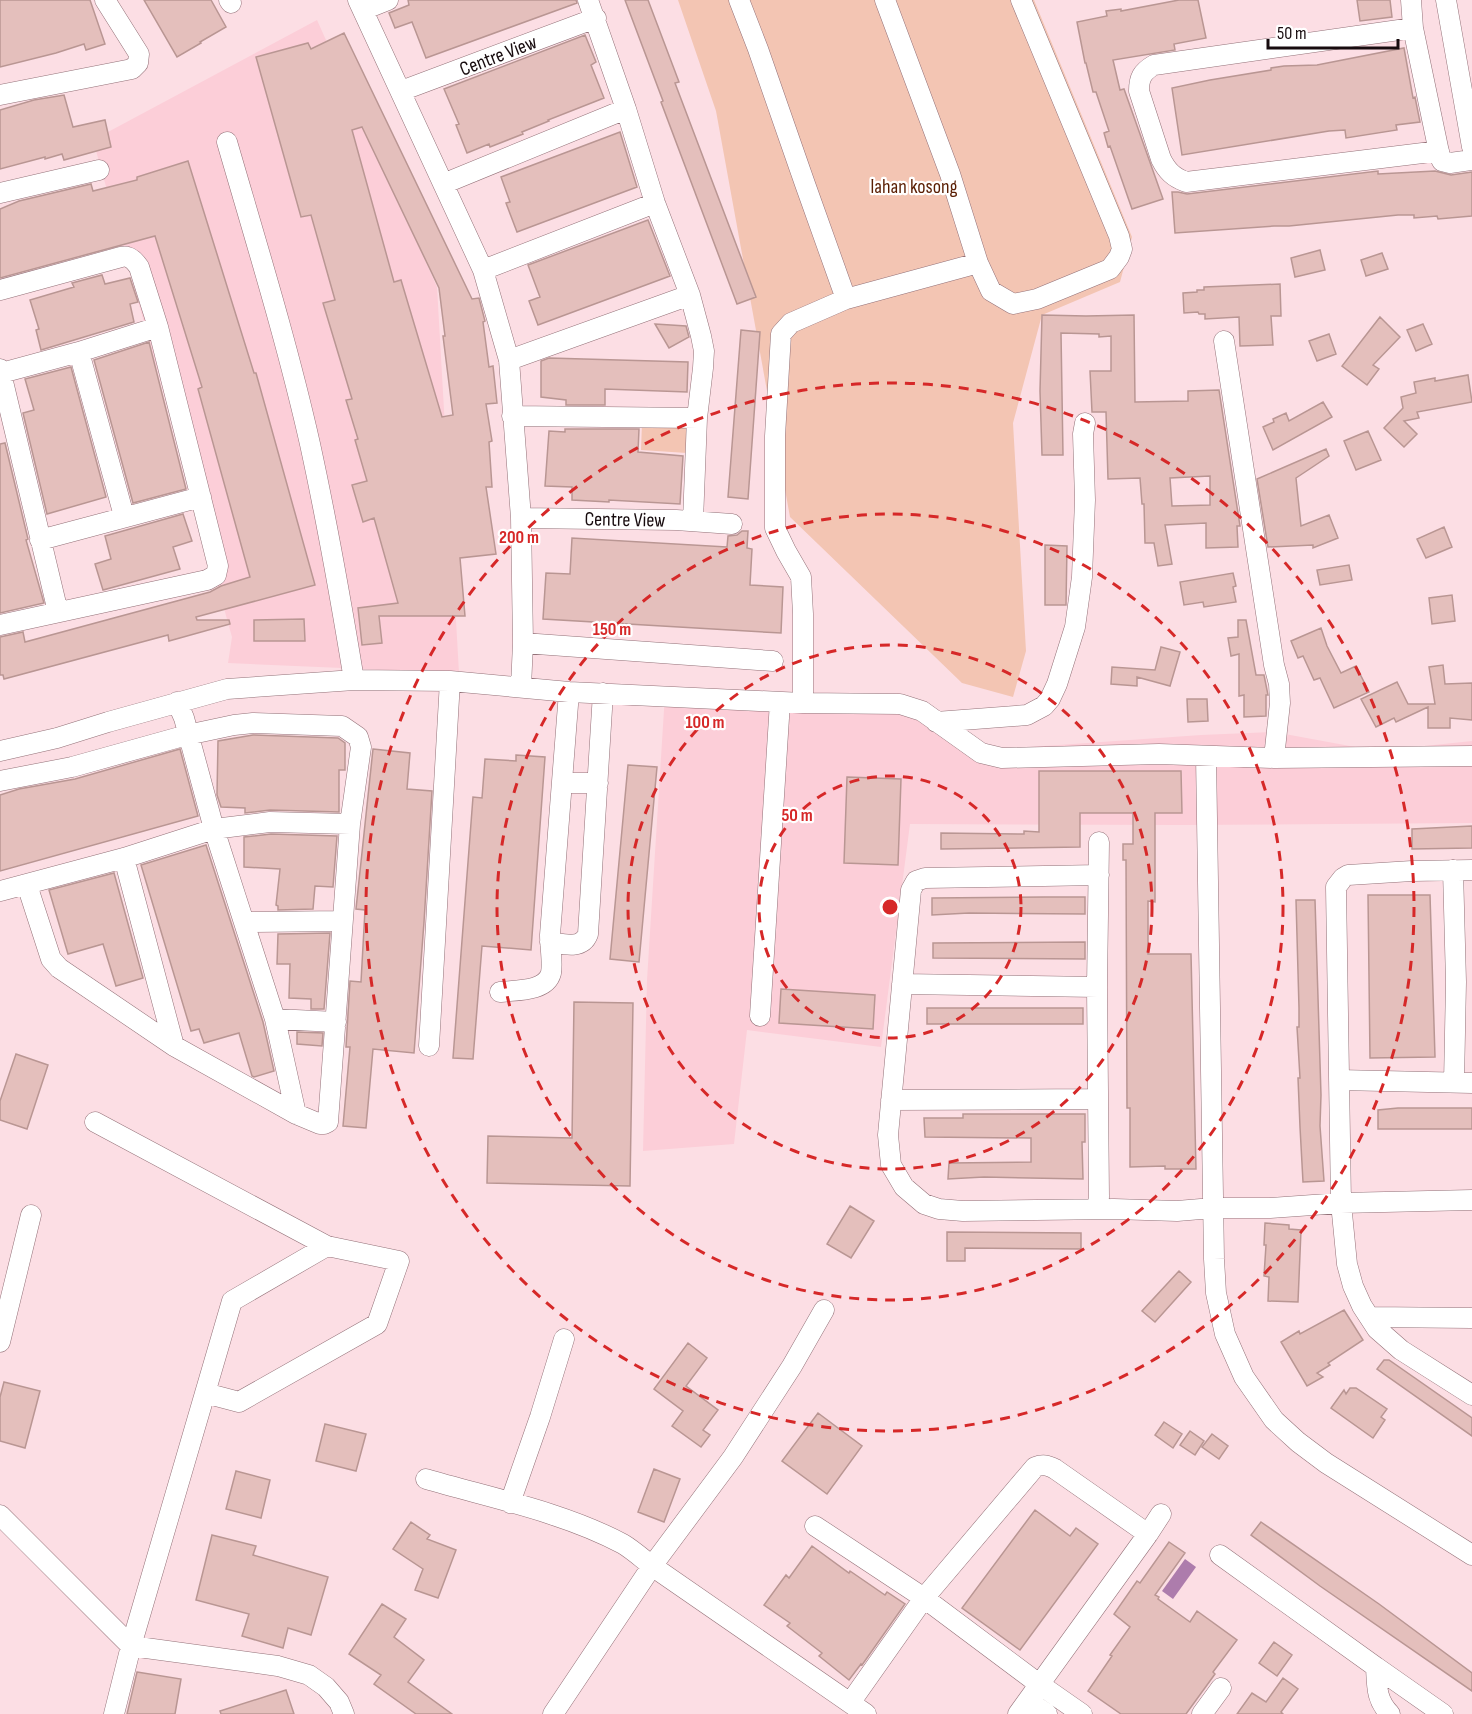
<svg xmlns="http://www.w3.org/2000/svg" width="1472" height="1714" font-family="'Sofia Sans Condensed',sans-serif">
<rect width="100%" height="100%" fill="#fcdee4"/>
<path fill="#fcced8" d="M317,20l120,267 22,386 -231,-10 4,-26 -139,-497z
M665,694l239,14 69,43 228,-16 73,-3 103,19 95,-10v82l-290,2 -272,-1 -29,223 -134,-17 -13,114 -91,7 4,-171z"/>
<path fill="#f3c5b3" d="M678,0h356l98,237 -12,45 -78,33 -29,108 13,228 -13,46 -51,-14 -172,-166 -74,-406z
M642,423l46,2 -1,28 -46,-3z"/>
<path fill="#ad7cac" d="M1185,1559l11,8 -23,32 -11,-8z"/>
<path fill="#e4bfbc" stroke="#b99693" stroke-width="1.5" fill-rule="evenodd" d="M0,0h90l15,44 -19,6 -2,-6 -28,9 -56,14z
M144,0h67l15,27 -26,15 1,1 -24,14z
M408,0h168l1,3 -151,55 -14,-36 -17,6 -6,-15 20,-8z
M625,0h23l31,82 -4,1 81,214 -19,7 -76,-202 2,-1z
M1179,0h19l8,38 -32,6 1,6 -62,10 7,30 4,-1 39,110 -31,10 -22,-63 -2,1 -4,-14 5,-2 -13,-39h-3l-7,-29h-1l-8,-41 30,-6 -1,-5 15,-2v2z
M1357,0h33l2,17 -32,4z
M344,33l128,266 7,-1 6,23 -2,1 6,45 4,-1 4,37 -11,1 6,37 -3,1 3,45h-6l10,67 -36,4 5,58h-86l3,27 -20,2 -4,-37 40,-5 -24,-85 -11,4 -11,-37 15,-4 -12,-41 3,-1 -12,-39 6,-1 -29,-96 12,-3 -24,-85 -10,2 -45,-160 52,-14 3,6zM362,127l77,161 6,48h-2l10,79 -11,2 -41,-137 -7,2 -42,-152z
M585,35l11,27 -5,3 13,33 -56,22 1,1 -27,11 1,2 -33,13 -1,-3 -22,9 -11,-28 3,-1 -15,-35z
M1404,48l9,50 2,-1 5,25 -24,3 1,5 -51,8 -1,-8 -16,1 -147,24 -10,-67 38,-8 61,-10v-2l13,-2 33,-1z
M64,95l9,32 32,-7 6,27 -47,13 -2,-6 -17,5v-2l-45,12v-59l34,-10z
M620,132l17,55 -120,45 -11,-29 4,-1 -9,-25z
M188,161l66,212h2l59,212 -119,32 1,3h32l1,4 -61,17 -1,-6 -164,44 -1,-4h-3v-38l23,-5 2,10 185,-50 11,-6 29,-9 -52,-188 4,-2 -47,-151 -155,42v-69l19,-8 72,-17 2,7 44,-11v-3z
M1378,171v3l57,-3 16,4 21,-3v44l-34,3 -1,-3 -23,2v-3h-16l-109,11h-15l-99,7 -3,-41h6l9,2z
M648,220l22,56 -132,49 -9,-24 11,-4 -12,-32z
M1320,250l5,20 -30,7 -4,-19z
M1382,253l6,16 -22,7 -5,-16z
M102,275l3,9 25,-6 8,24 -8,2 4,18 -93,28 -5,-20 3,-1 -9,-29 44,-13 -2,-4z
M1280,284l1,32h-10l2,29 -33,1 -1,-29 -34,2v-5h-6l-1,-2 -14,1 -1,-20 14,-1v-2h7v-3z
M1042,315l44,1 48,-1 1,87 53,-1v-10l31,-1 21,136h-3l1,21 -32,1v-25l-41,2 7,39 -14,2 -4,-23h-9l-1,-39h-2l-2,-26 -32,1 -2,-67h-14l-2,-41h21v-35l-12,1v-3l-38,-1 2,122h-21l-2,-64zM1210,476v29l-38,1 -2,-28z
M1380,317l20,20 -27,28 6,4 -12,16 -25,-19z
M655,324l31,2 3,11 -20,11z
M1423,324l9,20 -16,7 -9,-21z
M741,330l19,2 -12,167 -20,-2z
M1329,334l7,20 -19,7 -8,-20z
M149,342l37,147 -53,14 -39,-143z
M549,358l139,4 -1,30 -82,-3v16h-39v-5l-25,-3v-36z
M71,367l35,130 -59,17 -24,-101 11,-3 -9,-31z
M1468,375l4,27 -55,10 2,6 -15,3 13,13 -13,13 -20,-19 19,-20 -2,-11 15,-4 -2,-11 21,-4v3z
M1323,402l9,15 -59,33 -10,-23 11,-5 -1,-3 13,-6 3,8z
M565,429h74l-1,23 45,4 -3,48 -71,-4v2l-37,-2v-13l-27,-1 4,-55 16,1z
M1368,431l13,29 -25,10 -12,-29z
M5,443l23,96 -2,1 18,63 -44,10v-169z
M1326,449l3,7 -33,22 5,48 28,-11 9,23 -25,10v-3l-45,2 -11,-68z
M183,514l9,27 -19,6 7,22 -77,21 -8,-26 16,-5 -6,-23z
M1444,527l8,20 -26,11 -9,-19z
M742,531h6l-1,17 5,1 -2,36 33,2 -2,46 -238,-14 3,-46 24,1 2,-36 155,9 1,-11 9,-1z
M1045,545l22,1 -1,59h-21z
M1349,565l3,15 -32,5 -3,-15z
M1233,573l3,13 -3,1 3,15 -32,5 -1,-5 -19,3 -4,-23z
M1452,595l3,26 -23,3 -3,-26z
M304,619l1,22h-51v-21z
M1238,620h8l10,55h8l4,20h-2v21l-22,1v-22l-5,1v-42l-8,2 -3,-18 10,-1z
M1321,628l6,18 14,27 15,-7 13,26 -35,16 -14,-30 -6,2 -11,-24 -5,2 -7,-17z
M1161,647l19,5 -10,34 -33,-9v9l-26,-2 1,-17 43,3z
M1443,665l2,19 27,-1v37l-22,-2v10h-22v-21l-32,15 -2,-4 -18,9 -15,-28 36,-17 11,22h27l-6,-37z
M1187,699h20l1,22 -20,1z
M253,735l85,3 7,5v27h-6v42l-69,-2 -25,3v-5l-24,-1 -4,-12 1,-54z
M180,749l18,67 -198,55v-76l19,-6 56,-10z
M373,749l37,4 -3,36 25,2 -8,131 -10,131 -41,-4 -7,79 -23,-2 7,-79h-4l4,-66 11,1 4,-72 -9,-1z
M516,755l29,2 -14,193 -49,-4 -9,113 -20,-1 20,-261 9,1 3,-39 31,2z
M628,765l29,2 -18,195 -29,-3z
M1039,771h142l1,42h-27v89l-7,-1v53h43l5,215h-31v-3l-35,1v-59h-3l-1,-248h-3v-16h10v-31h-53v34l-139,2v-16l83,1v-3l15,1z
M847,777l54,2 -3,86 -54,-2z
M1472,826v22l-60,1v-20z
M271,834l66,2 -4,51 -18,-1 -2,23 -35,1v-4l-2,-1 4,-36 -36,-2v-30z
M206,845l57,177 11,49 -20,6 -2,-1 -13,-43 -35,10 -5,-14 -8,2 -50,-166z
M114,873l29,105 -27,8 -13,-42 -35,10 -19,-64z
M1368,895h62l5,162 -65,1z
M1045,897h40v17l-116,-1 -37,2v-17z
M1296,900h19l6,195 -1,31 4,55 -21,1 -3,-55 -2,-49h2l-3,-51h2v-19z
M330,933l-6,76h-13v-10l-22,-1 1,-34h-13l1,-30z
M1085,942v17l-152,-1v-15z
M781,989l94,6 -2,34 -94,-6z
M574,1002l59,1 -3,183 -143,-3 1,-47 84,2z
M927,1008h156v16h-156z
M297,1032l26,1 -1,13 -25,-2z
M16,1054l32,11 -21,64 -27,-9v-19z
M1398,1108h74v21h-94v-19z
M963,1114h122v28h-3l1,37 -99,-2 -36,2 1,-16 82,-1v-24l-106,-1 -1,-19h39z
M850,1206l24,15 -23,37 -24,-14z
M1265,1223l24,2v4l12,1 -3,72 -30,-1 1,-24 -5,-1 2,-31h-2z
M947,1232l134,1v16l-116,-1v13h-18z
M1179,1271l12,11 -36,40 -13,-11z
M1344,1310l19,30 -35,23 2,2 -13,8 6,4 -16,9 -26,-44 18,-11 1,3z
M688,1343l19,15 -21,28 32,24 -15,20 7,5 -9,12 -29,-21 11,-15 -29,-22z
M1384,1360h5l83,58v18l-95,-67z
M4,1382l36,9 -15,57 -25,-7v-44z
M1350,1388h6l31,21 -6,8 4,3 -12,18 -42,-30 13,-18 2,4z
M818,1413l44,33 -35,48 -45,-33z
M1164,1422l18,12 -9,14 -18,-13z
M325,1424l41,10 -10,37 -40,-10z
M1190,1431l14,10 -9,14 -15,-10z
M1212,1434l16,12 -9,13 -17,-12z
M654,1469l26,10 -16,43 -26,-10z
M236,1471l34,9 -9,38 -35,-9z
M1035,1510l35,26 6,-8 22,16 -78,106 -58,-42z
M411,1522l19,13 -3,4 29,11 -18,48 -23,-8 8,-21 -30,-20z
M1261,1522l118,82 93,69v18l-152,-105 -69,-51z
M212,1535l44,11 -3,9 75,22 -17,58 -23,-7 -5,20 -41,-12 7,-22 -53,-14z
M1169,1542l16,11 -30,42 4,2 -1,2 32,23 7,-11 40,29 -24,32 2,2 -29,40h-65l-33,-23 24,-35 -2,-1 20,-28 -16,-13 23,-33 3,2z
M812,1546l37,27 1,-2 35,24 2,-3 18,12 -43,61 -1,-1 -12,16 -30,-24 3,-3 -35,-27 3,-3 -26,-18 22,-30 3,3z
M382,1604l24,15 -12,18 30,23 -16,22 44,32h-36l-42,-30 7,-9 -32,-21z
M1274,1642l18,13 -15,21 -18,-13z
M137,1672l44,7 -6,35h-48z
M1283,1678l15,11 -17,23 2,2h-46l15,-21 14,9z
M286,1690l8,24h-73l-1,-3z"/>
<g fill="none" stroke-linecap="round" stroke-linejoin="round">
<g stroke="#937178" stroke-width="21">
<path id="minor" d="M229,0l2,3
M358,0l125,270 26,90 12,158 2,125 -2,44
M588,0l38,109 29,94 35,92 11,41 3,15 -1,17 -6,50 -4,103
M739,0l19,49 47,135 41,115
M885,0l65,174 28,89 13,28 22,13 24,-5 73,-30 9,-12 3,-8 -3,-13 -98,-236
M1411,0l2,28 27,129 2,4 8,2 22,-3
M1446,0l26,147
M363,10l25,-10
M1413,28l-259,37c-12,7 -15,13 -15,26l22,68c6,12 12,18 25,23l253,-31
M401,91l195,-73
M0,95l132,-26 6,-6 1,-9 -34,-54
M227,142c29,100 60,200 83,302 17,78 31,157 44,236
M443,184l183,-75
M0,193l99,-23
M483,270l172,-67
M0,290l121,-33c8,-2 13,3 18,10l19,60 60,239 -2,9 -9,5 -207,45
M1224,341l50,324 5,19 1,19 -6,55
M79,352l45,164
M509,360l181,-65
M0,369l58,243
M1,373l78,-21 79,-25
M512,416l185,2
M521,518l155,2 56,4
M40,540l161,-43
M523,643l250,18
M177,702l7,16 30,111 61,190 21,95
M803,703v-89l-2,-37 -15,-26 -11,-23v-92l6,-102 10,-11 55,-24 132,-36
M936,722l91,-7 17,-9 6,-7 7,-15 18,-57 7,-50 3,-77 -2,-66 2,-11
M0,751l57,-13 51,-16 119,-33 127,-9 96,1 119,11 234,11 97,1 22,7 59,42 21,5 157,-4 115,4 198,-2
M1206,756l8,503 2,34 9,41 19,43 30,43 24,22 28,21 146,92
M0,781l72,-14 115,-32 47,-10 19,-2 89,3 16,11 3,10 -11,77 -22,298 -4,2h-4l-24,-10 -122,-68 -115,-78 -8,-9 -24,-74
M563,783h35
M124,858l50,188
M1453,870l3,112 -2,101
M1472,870l-60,1 -64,4 -5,3 -7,9 5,316 6,61 6,22 9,20 15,23 24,21 71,45
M1099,875l-174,3 -9,3 -5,9 -23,245 3,30 13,22 20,17 15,5 24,2 151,-2 63,2 36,-3h57l71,-5 131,-3
M0,891l124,-33 90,-29 56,-7 80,2
M244,922l98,-1
M550,942c13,2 32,8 38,-8l15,-241
M902,984l195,3
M500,992c15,-2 46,0 51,-19 2,-10 -1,-27 -1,-38l19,-243
M760,1016l20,-314
M275,1019l61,3
M429,1046l21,-365
M1339,1080l133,3
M891,1100l206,-1
M95,1122l232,124 72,15 -22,63 -138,78 -34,-9
M1097,1209l2,-12 -2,-210 2,-145
M1369,1317l103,1
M0,1342l31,-127
M426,1479c65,19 137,33 197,65 10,6 20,15 29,22l214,148
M510,1503l30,-86 24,-78
M0,1515l131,131 147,20 31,9 17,12 13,15 5,12
M815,1526l109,72 115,86 43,30
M1220,1555l156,112c1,19 0,33 14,47
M1376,1667l67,47
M1028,1701l19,13
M850,1703l74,-105 111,-131c8,-3 12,-2 20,2l93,65
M114,1714l17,-68 101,-345 95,-55
M553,1714l99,-148 81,-109 59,-91 32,-56
M1018,1714l130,-180 13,-20
M1202,1714l19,-26"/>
</g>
<use href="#minor" stroke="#fff" stroke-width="20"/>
</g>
<g fill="none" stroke="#d62828" stroke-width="3" stroke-dasharray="10 8">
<circle cx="890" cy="907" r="131"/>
<circle cx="890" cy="907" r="262"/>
<circle cx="890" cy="907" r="393"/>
<circle cx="890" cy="907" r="524"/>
</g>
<g text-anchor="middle" stroke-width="4.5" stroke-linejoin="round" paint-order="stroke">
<g font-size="20" fill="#170b0e" stroke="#fff">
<text transform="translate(498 55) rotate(-21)" y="7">Centre View</text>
<text transform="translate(625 519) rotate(1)" y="7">Centre View</text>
</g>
<g font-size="20" fill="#591d02" stroke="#fff">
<text x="914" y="193">lahan kosong</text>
</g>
</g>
<circle cx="890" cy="907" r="9" fill="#d62828" stroke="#fff" stroke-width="3"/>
<g font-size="18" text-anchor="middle" font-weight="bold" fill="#d62828" stroke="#fff" stroke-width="4.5" stroke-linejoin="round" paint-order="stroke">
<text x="519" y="543">200 m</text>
<text x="612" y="635">150 m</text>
<text x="705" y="728">100 m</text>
<text x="797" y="821">50 m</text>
</g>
<path d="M1268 39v9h130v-9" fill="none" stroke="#170b0e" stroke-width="3"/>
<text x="1277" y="39" font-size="18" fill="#170b0e" stroke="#ffffff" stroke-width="4.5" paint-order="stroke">50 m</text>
</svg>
